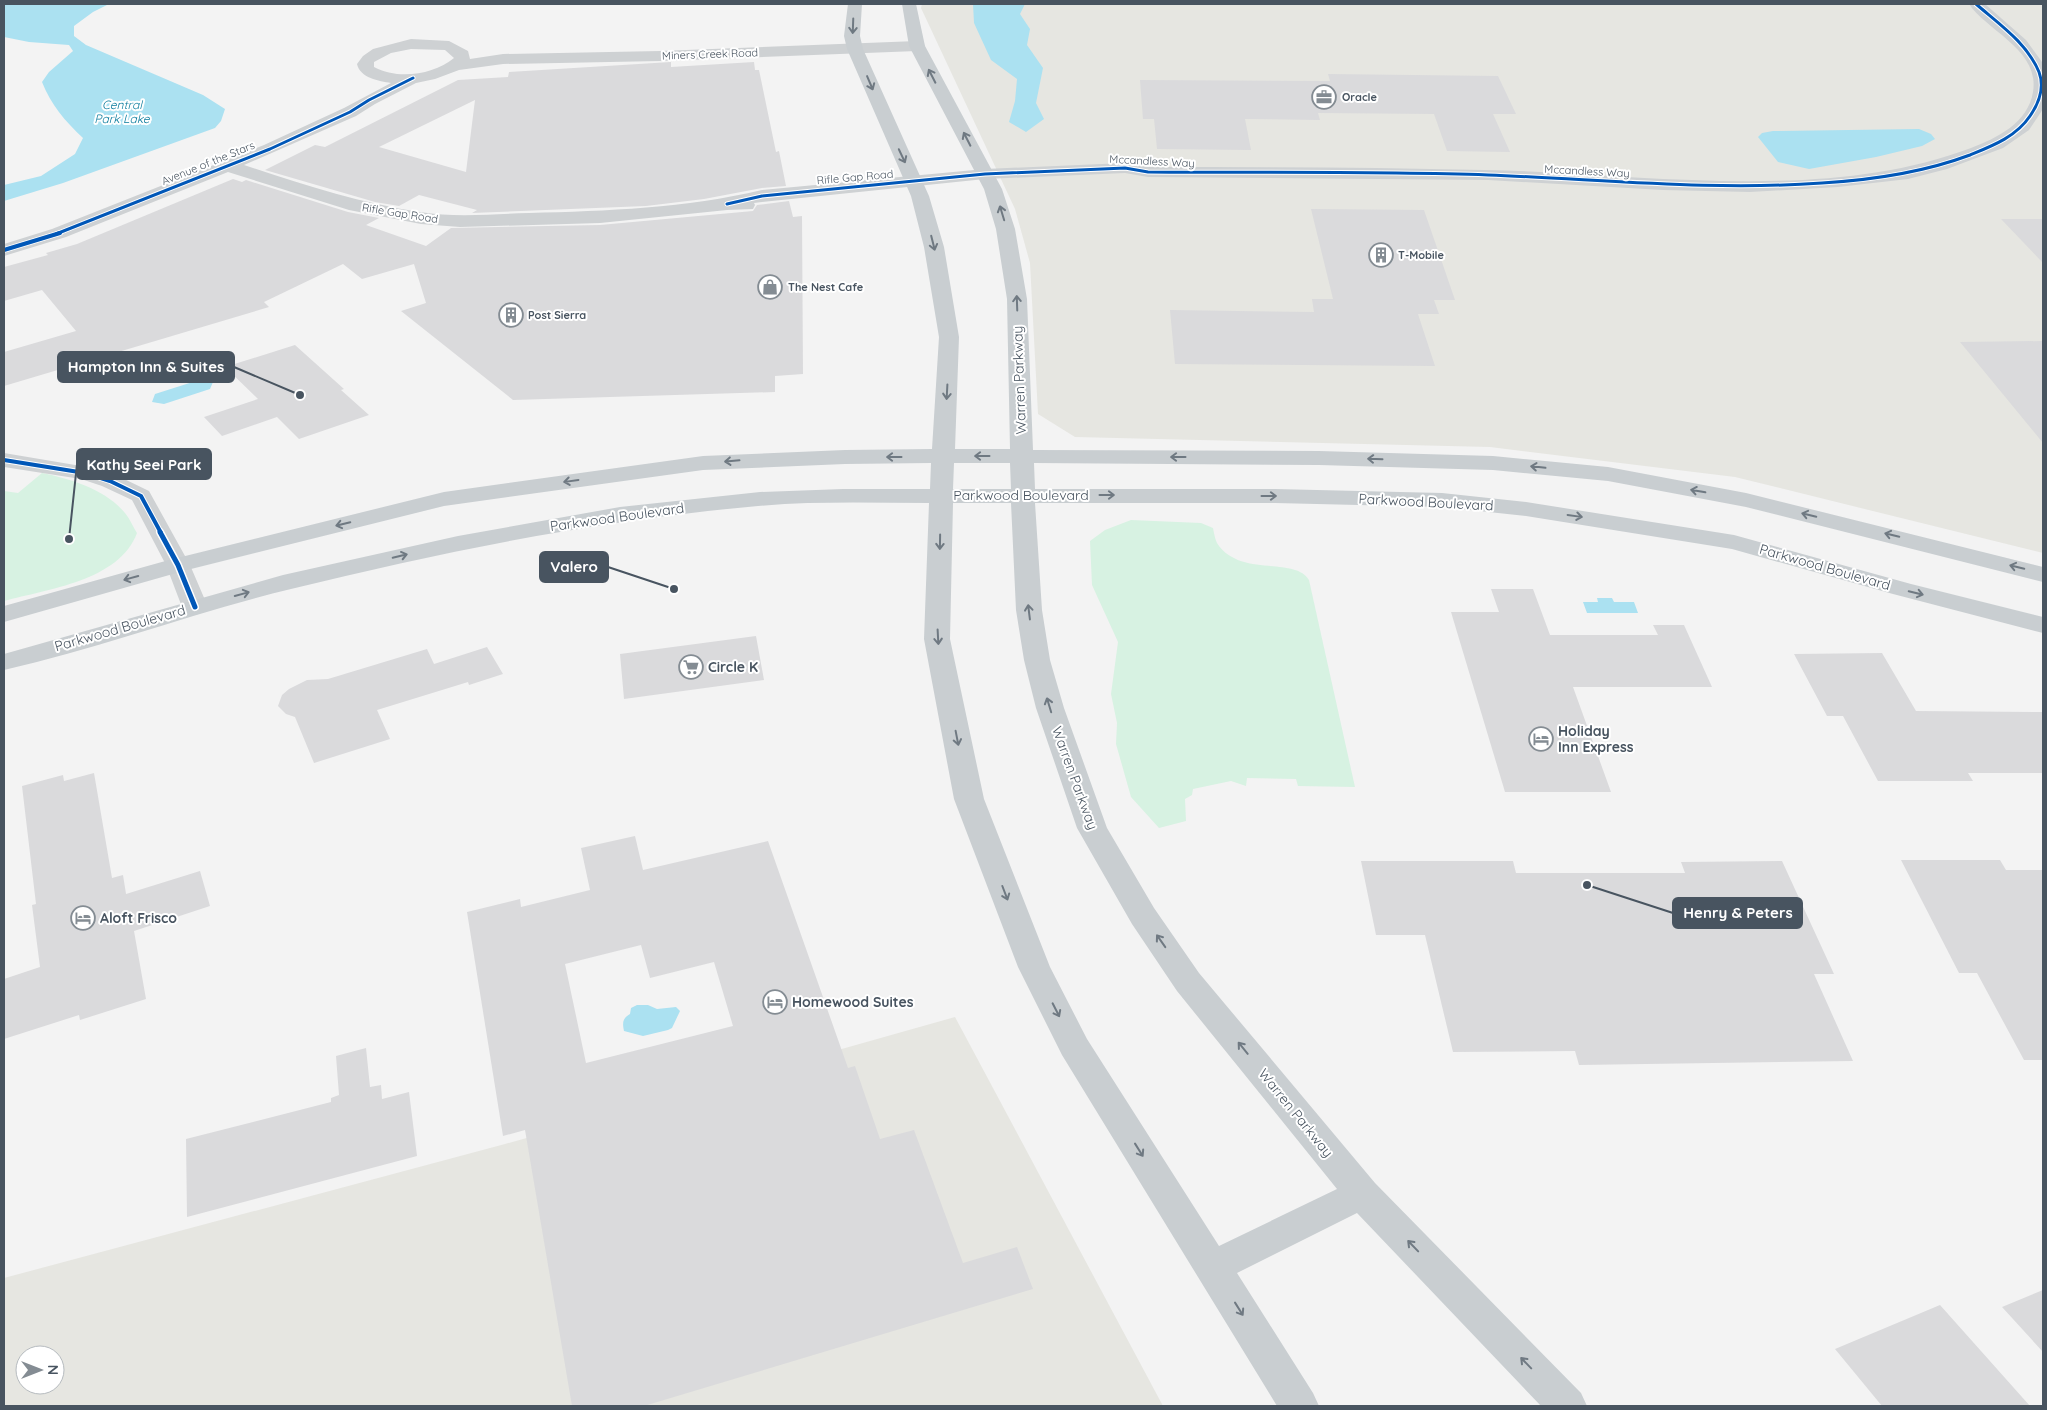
<svg xmlns="http://www.w3.org/2000/svg" width="2047" height="1410" font-family="Quicksand,sans-serif">
<rect width="100%" height="100%" fill="#f3f3f3"/>
<path fill="#e6e6e1" fill-rule="evenodd" d="M922,4h1121v549l-308,-76 -245,-30 -415,-10 -37,-23 -8,-151 -15,-54 -94,-201z
M955,1017l208,389h-1159v-128l501,-134zM25,1355h30v30h-30z"/>
<path fill="#d7f2e2" d="M42,473c29,6 63,16 83,40 5,6 8,14 12,20 -18,48 -89,56 -133,68v-110l14,2z
M1131,520l70,3 12,5c1,5 2,11 4,15 22,35 78,13 92,37l46,207 -57,-1 -2,-7 -49,-1 -1,8 -15,-5 -38,8 -1,6 -7,4 1,22 -27,7 -28,-31 -15,-53 1,-21 -6,-29 7,-52 -26,-57 -2,-44 15,-11z"/>
<path fill="#abe1f1" d="M6,4h103l-16,8 -19,14v10l12,9 117,50 22,14 -4,12 -6,7 -152,55 -59,18v-16l37,-9 34,-22 8,-16c-18,-17 -32,-33 -41,-56l7,-10 24,-21 -4,-6 -40,-3 -25,-5v-31z
M973,4h52l-5,10 10,15 -3,16 16,23 -7,35 8,16 -18,13 -17,-10 6,-21 2,-22 -26,-19 -17,-37z
M1919,129l12,5 4,5 -13,7 -46,11 -67,12 -31,-7 -20,-25 4,-4 11,-2z
M199,380l14,2 -3,7 -46,15 -12,-2 3,-8z
M1597,598h15l2,4h20l4,11h-51l-4,-11h15z
M637,1005h11l9,4 19,-2 4,4 -8,17 -4,2 -25,6 -19,-5c-2,-9 -1,-13 6,-17l1,-6z"/>
<path fill="#dadadc" fill-rule="evenodd" d="M671,62v5l83,-5 1,8h4l17,82 3,-1 7,35 -24,2 -58,11 -58,7 -174,7 5,-3 -58,-15 -20,11 -24,-4 -110,-32 50,-25 10,2 133,-67 50,-3 1,-5zM475,100l-9,72 -87,-25z
M1328,74l170,2 18,38h-23l17,38 -63,-1 -13,-37 -116,-1 2,7 -75,-1 6,31 -94,-1 -3,-30h-11l-3,-39 190,1z
M233,179l9,3 4,-2 102,32 31,6 -13,7 60,21 25,-18 149,-3 153,-14 4,-6 32,-4 4,16 9,-1 1,158 -28,2v16l-262,8 -112,-89 25,-8 -12,-39 -52,15 -19,-15 -79,38 5,5 -265,79v-34l72,-21 -34,-41 -38,11v-34l44,-12 -2,-2 31,-9z
M1311,209l113,1 31,90h-21l5,14h-21l17,52 -260,-2 -5,-54 144,2 -2,-13h21z
M2001,219h42v44z
M2043,341v102l-83,-101z
M295,345l49,44 -3,1 28,25 -70,24 -22,-22 -55,19 -18,-19 54,-18 -33,-32z
M1491,589h42l17,46h108l-5,-10h31l28,62h-139l38,105h-106l-54,-180h48z
M756,636l8,44 -140,19 -4,-45z
M487,647l16,27 -34,11 -1,-3 -91,28 13,29 -76,24 -19,-46 -9,-3 -8,-8 4,-11 7,-6 18,-9 21,-1 99,-30 7,15z
M1882,653l34,58 127,1v61h-75l5,8h-95l-35,-65h-16l-33,-62z
M94,773l18,105 11,-3 3,19 74,-23 10,35 -76,25 12,68 -66,21 -1,-5 -75,24v-60l36,-12 -8,-62 4,-1 -14,-118 41,-11 1,6z
M635,836l8,34 125,-29 80,227 7,-2 25,73 34,-9 49,133 54,-16 16,42 -389,117h-72l-47,-276 -22,6 -36,-224 53,-13 1,8 69,-17 -9,-42zM641,945l9,33 64,-16 19,64 -147,37 -21,-99z
M1901,860h99l6,10h37v190h-19l-47,-87h-18z
M1361,861h152l3,12h169l-4,-11 101,-1 52,113h-20l39,87 -274,4 -4,-14 -122,1 -28,-117h-49z
M366,1048l4,39 11,-2 1,14 27,-7 8,64 -230,61 -1,-78 145,-37v-4l8,-3 -3,-39z
M2043,1290v62l-41,-45z
M1940,1305l90,101h-148l-47,-57z"/>
<g fill="none" stroke-linecap="round" stroke-linejoin="round">
<path fill="#ced1d3" fill-rule="evenodd" d="M1969,4h16l41,36 16,22 1,47 -14,21 -26,18 -56,21 -39,10 -70,8 -88,5 -87,-2 -175,-10 -340,-3 -23,-4 -140,6 -223,23 -8,1 1,2 -2,4 -26,1 -127,13 -140,4 -39,-3 -72,-14 -121,-38 -162,65 -62,19v-12l48,-15 212,-84 80,-37 47,-25c-12,-2 -31,-5 -34,-19l6,-8 10,-7 38,-10 38,2 19,10 2,8 33,-5 157,-3 257,-10 6,2 2,3 -2,3 -6,2 -257,10 -157,3 -44,6 -24,9 -19,4 -41,21 -19,12 -112,49c58,19 115,38 176,47 36,6 73,2 109,1 78,-2 157,-5 233,-23l223,-21 140,-6 23,4c112,0 224,0 336,3 156,3 339,34 487,-22 26,-10 57,-25 62,-56 7,-42 -46,-61 -64,-88zM411,49l34,1 9,8c-21,17 -56,22 -80,9v-5l17,-9z
M4,453l89,15 25,8 31,15 41,74 18,42 -4,5 -9,3 -9,-3 -4,-5 -16,-42 -34,-65 -30,-14 -21,-7 -77,-12z"/>
<path fill="#c9ced1" fill-rule="evenodd" d="M848,4h14l-2,32 3,13 66,147 15,51 15,90 -4,112h55l-3,-150 -11,-70 -12,-40 -75,-143 -7,-42h14l9,42 77,143 13,40 12,70 6,151 286,1 174,5 115,11 138,26 297,74v15l-297,-75 -138,-26 -115,-11 -174,-5 -285,-2 1,26h240l167,4 84,9 208,33 177,49 132,33v16l-150,-39 -161,-45 -206,-33 -84,-9 -167,-4h-240l7,107 8,50 14,48 43,120 47,80 45,65 176,210 206,210 6,13h-46l-184,-193 -120,60 76,120 6,13h-42l-215,-351 -44,-88 -64,-168 -30,-160 5,-136c-57,0 -114,-2 -171,3 -158,14 -313,45 -467,83 -96,23 -190,59 -287,81v-16l279,-79 175,-39 162,-29 140,-15 83,-3h87l1,-26 -86,1 -142,6 -259,36 -257,64 -183,52v-16l165,-46 275,-68 259,-36 142,-6 87,-1 7,-112 -15,-90 -13,-51 -64,-147 -3,-13zM954,463h56l1,26h-58zM953,503h58l5,107 8,50 12,48 41,120 55,96 45,67 160,198 -118,57 -132,-207 -37,-72 -66,-168 -34,-160z"/>
<g stroke="#fff" stroke-width="5">
<path id="cycleway-far2" d="M727,204l35,-8 223,-22 140,-6 23,4c113,1 226,-1 340,3 111,4 222,16 334,8 50,-3 100,-10 148,-28 22,-9 46,-18 60,-39 9,-13 15,-28 9,-44 -12,-29 -40,-48 -63,-68
M56,234l214,-85 80,-37 19,-12 44,-22"/>
</g>
<g stroke="#fff" stroke-width="6">
<path id="cycleway-far1" d="M4,250l56,-17
M4,460l81,13 25,8 31,15 20,37"/>
</g>
<g stroke="#fff" stroke-width="8">
<path id="cycleway" d="M160,532l18,33 17,42"/>
</g>
<use href="#cycleway-far2" stroke="#0057b8" stroke-width="3"/>
<use href="#cycleway-far1" stroke="#0057b8" stroke-width="4"/>
<use href="#cycleway" stroke="#0057b8" stroke-width="5"/>
</g>
<defs><path id="oneway-shaft" d="M-6 0H5M1.5-3L5.5 0L1.5 3" fill="none" stroke-width="1.6" stroke-linecap="round" stroke-linejoin="round" transform="scale(1.25)"/></defs>
<g stroke="#6f7982">
<use href="#oneway-shaft" transform="translate(853 26) rotate(92)"/>
<use href="#oneway-shaft" transform="translate(932 76) rotate(-117)"/>
<use href="#oneway-shaft" transform="translate(870 83) rotate(67)"/>
<use href="#oneway-shaft" transform="translate(967 139) rotate(-117)"/>
<use href="#oneway-shaft" transform="translate(902 156) rotate(65)"/>
<use href="#oneway-shaft" transform="translate(1002 213) rotate(-107)"/>
<use href="#oneway-shaft" transform="translate(933 243) rotate(76)"/>
<use href="#oneway-shaft" transform="translate(1017 303) rotate(-92)"/>
<use href="#oneway-shaft" transform="translate(947 392) rotate(93)"/>
<use href="#oneway-shaft" transform="translate(982 456) rotate(180)"/>
<use href="#oneway-shaft" transform="translate(894 457) rotate(180)"/>
<use href="#oneway-shaft" transform="translate(1178 457) rotate(-180)"/>
<use href="#oneway-shaft" transform="translate(1375 459) rotate(-178)"/>
<use href="#oneway-shaft" transform="translate(732 461) rotate(175)"/>
<use href="#oneway-shaft" transform="translate(1538 467) rotate(-174)"/>
<use href="#oneway-shaft" transform="translate(571 481) rotate(172)"/>
<use href="#oneway-shaft" transform="translate(1698 491) rotate(-170)"/>
<use href="#oneway-shaft" transform="translate(1107 495)"/>
<use href="#oneway-shaft" transform="translate(1269 496)"/>
<use href="#oneway-shaft" transform="translate(1809 515) rotate(-166)"/>
<use href="#oneway-shaft" transform="translate(1575 516) rotate(8)"/>
<use href="#oneway-shaft" transform="translate(343 524) rotate(166)"/>
<use href="#oneway-shaft" transform="translate(1892 535) rotate(-166)"/>
<use href="#oneway-shaft" transform="translate(940 542) rotate(91)"/>
<use href="#oneway-shaft" transform="translate(400 556) rotate(-13)"/>
<use href="#oneway-shaft" transform="translate(2017 567) rotate(-166)"/>
<use href="#oneway-shaft" transform="translate(131 578) rotate(165)"/>
<use href="#oneway-shaft" transform="translate(1916 593) rotate(14)"/>
<use href="#oneway-shaft" transform="translate(242 594) rotate(-15)"/>
<use href="#oneway-shaft" transform="translate(1029 612) rotate(-97)"/>
<use href="#oneway-shaft" transform="translate(938 637) rotate(87)"/>
<use href="#oneway-shaft" transform="translate(1049 705) rotate(-107)"/>
<use href="#oneway-shaft" transform="translate(957 738) rotate(79)"/>
<use href="#oneway-shaft" transform="translate(1005 893) rotate(69)"/>
<use href="#oneway-shaft" transform="translate(1161 941) rotate(-125)"/>
<use href="#oneway-shaft" transform="translate(1056 1010) rotate(63)"/>
<use href="#oneway-shaft" transform="translate(1243 1048) rotate(-129)"/>
<use href="#oneway-shaft" transform="translate(1139 1150) rotate(58)"/>
<use href="#oneway-shaft" transform="translate(1413 1246) rotate(-134)"/>
<use href="#oneway-shaft" transform="translate(1239 1309) rotate(58)"/>
<use href="#oneway-shaft" transform="translate(1526 1363) rotate(-134)"/>
</g>
<defs>
<g id="office-ring" transform="scale(1.25)"><circle r="9.5" fill="#fff" stroke="#848c93" stroke-width="1.5"/><path d="M-6-3h4V-5.5h4V-3h4V5H-6ZM-1-4.5V-3h2v-1.5ZM-6 0V1H6V0Z" fill="#848c93"/></g>
<g id="building-ring" transform="scale(1.25)"><circle r="9.5" fill="#fff" stroke="#848c93" stroke-width="1.5"/><path d="M-4-6H4V6H1V3H-1V6H-4ZM-2.5-4.3h1.7v1.8h-1.7ZM.8-4.3h1.7v1.8H.8ZM-2.5-1h1.7V.8h-1.7ZM.8-1h1.7V.8H.8Z" fill="#848c93"/></g>
<g id="shop-ring" transform="scale(1.25)"><circle r="9.5" fill="#fff" stroke="#848c93" stroke-width="1.5"/><path d="M-5-2.5h2.3a2.7 3.5 0 0 1 5.4 0H5L5.5 6h-11ZM-1.5-2.5h3a1.5 2.3 0 0 0-3 0Z" fill="#848c93"/></g>
<g id="supermarket-ring" transform="scale(1.25)"><circle r="9.5" fill="#fff" stroke="#848c93" stroke-width="1.5"/><path d="M-6-5.5h2.5l.6 2H6L4.5 2H-2.5L-4.4-4H-6ZM-1.5 3.2a1.3 1.3 0 1 0 .1 0ZM3 3.2a1.3 1.3 0 1 0 .1 0Z" fill="#848c93"/></g>
<g id="hotel-ring" transform="scale(1.25)"><circle r="9.5" fill="#fff" stroke="#848c93" stroke-width="1.5"/><path d="M-6-4.5h1.5V1H6V5H4.5V3h-9V5H-6ZM-4 0a1.8 1.8 0 1 1 3.6 0ZM.5 0V-2.5h3Q6-2.5 6 0Z" fill="#848c93"/></g>
</defs>
<g fill-rule="evenodd">
<use href="#office-ring" x="1324" y="97"/>
<use href="#building-ring" x="1381" y="255"/>
<use href="#shop-ring" x="770" y="287"/>
<use href="#building-ring" x="511" y="315"/>
<use href="#supermarket-ring" x="691" y="667"/>
<use href="#hotel-ring" x="1541" y="739"/>
<use href="#hotel-ring" x="83" y="918"/>
<use href="#hotel-ring" x="775" y="1002"/>
</g>
<g text-anchor="middle" stroke-width="4" stroke-linejoin="round" paint-order="stroke">
<g font-size="11" fill="#485460" stroke="#fff">
<text transform="translate(710 54) rotate(-2)" y="4">Miners Creek Road</text>
<text transform="translate(1152 161) rotate(3)" y="4">Mccandless Way</text>
<text transform="translate(208 163) rotate(-22)" y="4">Avenue of the Stars</text>
<text transform="translate(1587 171) rotate(3)" y="4">Mccandless Way</text>
<text transform="translate(855 177) rotate(-5)" y="4">Rifle Gap Road</text>
<text transform="translate(400 213) rotate(9)" y="4">Rifle Gap Road</text>
</g>
<g font-size="11" font-weight="bold" fill="#485460" stroke="#fff" text-anchor="start">
<text x="1342" y="101">Oracle</text>
<text x="1398" y="259">T-Mobile</text>
<text x="788" y="291">The Nest Cafe</text>
<text x="528" y="319">Post Sierra</text>
</g>
<g font-size="12" font-style="italic" fill="#087a9c" stroke="#fff">
<text x="122" y="109">Central<tspan x="122" dy="14">Park Lake</tspan></text>
</g>
<g font-size="14" fill="#485460" stroke="#fff">
<text transform="translate(1019 380) rotate(-92)" y="5">Warren Parkway</text>
<text x="1021" y="500">Parkwood Boulevard</text>
<text transform="translate(1426 502) rotate(3)" y="5">Parkwood Boulevard</text>
<text transform="translate(617 517) rotate(-8)" y="5">Parkwood Boulevard</text>
<text transform="translate(1825 567) rotate(16)" y="5">Parkwood Boulevard</text>
<text transform="translate(120 628) rotate(-16)" y="5">Parkwood Boulevard</text>
<text transform="translate(1075 778) rotate(70)" y="5">Warren Parkway</text>
<text transform="translate(1296 1113) rotate(51)" y="5">Warren Parkway</text>
</g>
<g font-size="14" font-weight="bold" fill="#485460" stroke="#fff" text-anchor="start">
<text x="708" y="672">Circle K</text>
<text x="1558" y="736">Holiday<tspan x="1558" dy="16">Inn Express</tspan></text>
<text x="100" y="923">Aloft Frisco</text>
<text x="792" y="1007">Homewood Suites</text>
</g>
</g>
<path fill="none" stroke="#485460" stroke-width="2" d="M300 395L234 367M69 539L77 464M674 589L608 567M1587 885L1673 913"/>
<g fill="#485460" stroke="#fff" stroke-width="2">
<circle cx="300" cy="395" r="5"/>
<circle cx="69" cy="539" r="5"/>
<circle cx="674" cy="589" r="5"/>
<circle cx="1587" cy="885" r="5"/>
</g>
<g fill="#485460" stroke="#485460" stroke-width="2">
<rect x="58" y="352" width="176" height="30" rx="5"/>
<rect x="77" y="449" width="134" height="30" rx="5"/>
<rect x="540" y="552" width="68" height="30" rx="5"/>
<rect x="1673" y="898" width="129" height="30" rx="5"/>
</g>
<g font-size="15" text-anchor="middle" font-weight="bold" fill="#fff">
<text x="146" y="372">Hampton Inn &amp; Suites</text>
<text x="144" y="470">Kathy Seei Park</text>
<text x="574" y="572">Valero</text>
<text x="1738" y="918">Henry &amp; Peters</text>
</g>
<rect width="2047" height="1410" fill="none" stroke="#485460" stroke-width="10"/>
<g transform="translate(40 1370) rotate(90)"><circle r="24" fill="#ffffff" stroke="#b6bbbf"/>
<path d="M0-4L9 19L0 12L-9 19Z" fill="#848c93"/>
<text y="-8" font-size="14" font-weight="bold" text-anchor="middle" fill="#485460">N</text>
</g>
</svg>
